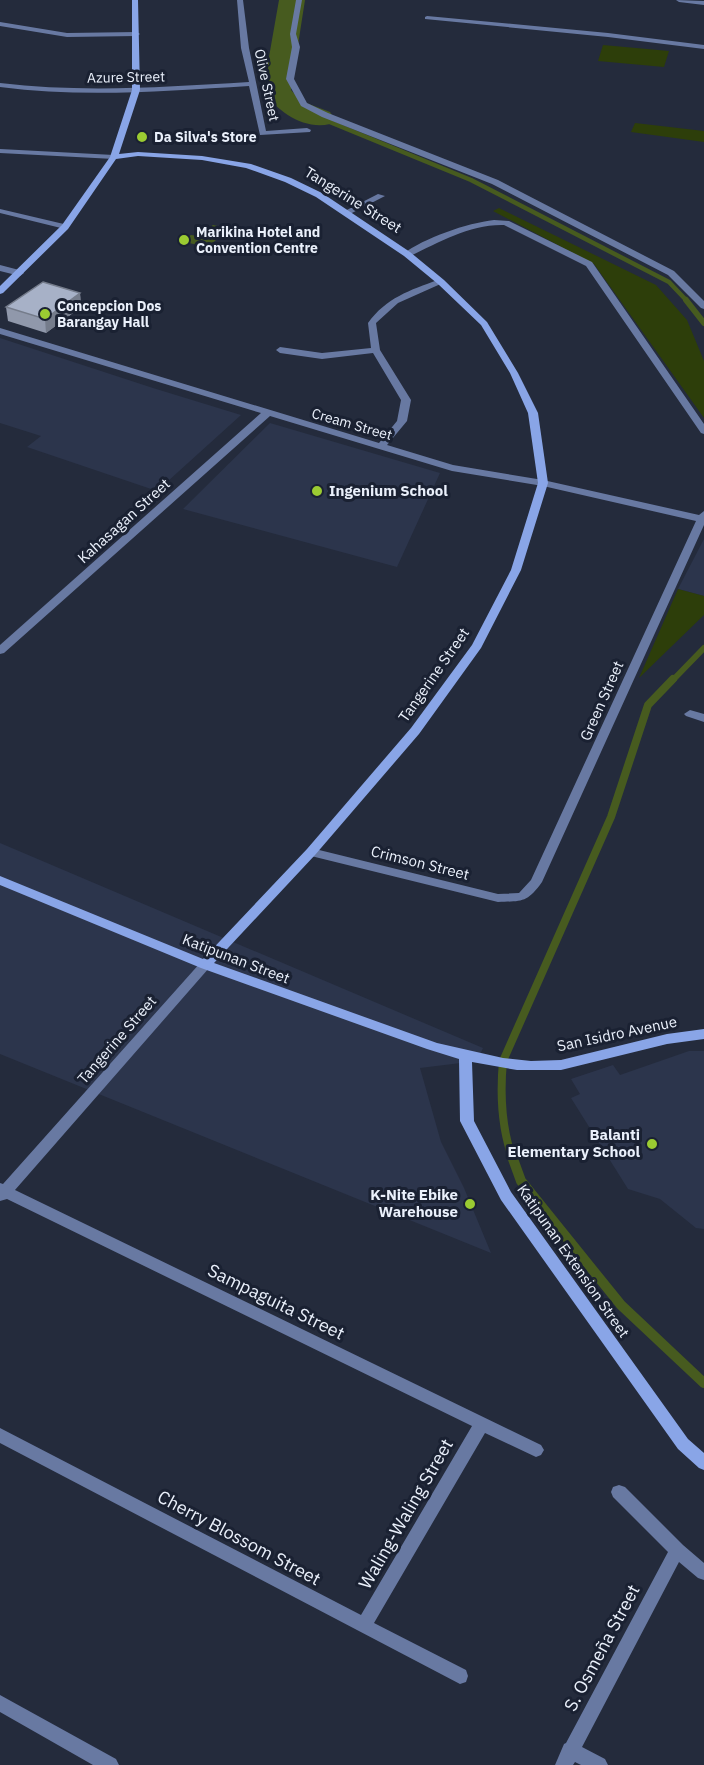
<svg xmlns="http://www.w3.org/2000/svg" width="704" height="1765" font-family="'IBM Plex Sans',sans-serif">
<rect width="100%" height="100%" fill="#242b3c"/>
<path fill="#2c354c" d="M0,338l153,50 88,27 -84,76 -130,-44 14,-11 -41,-13z
M270,423l170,50 -43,94 -214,-58z
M704,539v57l-26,-7z
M0,843l483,205 -6,13 -57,7 21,74 23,46 27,65 -491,-199z
M689,1051h15v178l-8,-1 -36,-29 -32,-10 -57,-91 9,-4 -9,-15 42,-14 7,10z"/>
<path fill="#2d3e0a" d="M603,45l66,6 -5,16 -66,-6z
M635,123l69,8v11l-73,-10z
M499,208l157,77 31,35 17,41v57l-110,-154 -101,-53z
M678,589l26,7v19l-65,63z"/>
<path fill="#475b1f" d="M213,225l17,4 -19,15 -10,-2 -4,3 -15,-4 9,-6 7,1z"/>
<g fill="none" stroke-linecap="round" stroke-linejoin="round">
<path stroke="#475b1f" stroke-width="4.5" d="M320,118l151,62 198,102 18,19"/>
<path stroke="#475b1f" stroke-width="6" d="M686,300l18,23
M672,681l32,-33"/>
<path stroke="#475b1f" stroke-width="8" d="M513,1160c-11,-30 -13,-67 -10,-99l108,-244 37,-112 25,-26"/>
<path stroke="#475b1f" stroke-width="10" d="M513,1159l8,22 100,124 83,78"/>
<path fill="#475b1f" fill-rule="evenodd" d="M279,0h26l-14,90 10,11 29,11 4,6 -4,6c-26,6 -52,-12 -67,-33z"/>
<path fill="#6879a2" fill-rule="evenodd" d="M237,0h6l6,48 17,83 41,-3 4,2 -1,2 -50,3 -11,-49c-83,5 -166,12 -249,1v-4c83,10 165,4 249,-1l-8,-34z
M296,0h6l-6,34 4,13 -6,32 13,24 21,10 170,67 176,91 30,30v8l-3,-1 -33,-33 -176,-91 -170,-67 -21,-11 -15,-27 6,-32 -2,-13z
M676,0l28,1v4l-25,-3z
M427,16l181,17 96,12v4l-96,-12 -183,-18v-2z
M0,22l67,11 70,-1 3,2 -3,2 -70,1 -67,-11z
M0,149l114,6 4,2 -4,2 -114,-6z
M378,194l7,2 -37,19 -7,-2z
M0,209l68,16 1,2 -4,2 -65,-16z
M494,220l15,1 83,41 112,162v10l-3,-1 -115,-167 -82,-41c-34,-1 -64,17 -94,31l-7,-2c21,-16 64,-31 91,-34z
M0,265l23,6 1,2 -4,3 -20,-5z
M438,280l7,2 -47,21 -22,20 4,27 31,50 -4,21 -20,24 66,20 90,15 156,35 5,-4v14l-162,357c-15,21 -20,19 -44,20l-187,-46 -6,-4 6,-4 187,46 21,-1 12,-13 165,-359 -153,-35 -91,-15 -182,-55 -266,237 -4,1v-9l261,-232 -261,-79v-6l379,115 18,-22 4,-21 -28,-47 -51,6 -42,-6 -4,-3 4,-3 42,6 49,-5 -3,-25c18,-25 42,-33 70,-43z
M690,710l14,4v8l-18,-6 -2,-2z
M205,960l4,2 2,3 -2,3 -194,222 526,255 3,5 -3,5 -5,2 -51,-24 -111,190 92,47 2,6 -2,6 -6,2 -460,-241v-15l361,187 111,-189 -465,-227 -7,2v-18l3,1 198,-222z
M619,1485l6,2 58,58 21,18v17l-6,-2 -19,-16 -97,185 23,12 3,6h-27l-6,-3 -2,3h-18l9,-21 2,-1 102,-191 -55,-55 -2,-5 2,-5z
M0,1695l116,64 3,6h-26l-93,-53z"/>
<path fill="#89a5e7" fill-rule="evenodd" d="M132,0h6l2,90 -21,64 19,-2 64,4 49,8 40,14 31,15 88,59 34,28 43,42 31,51 20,40 10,70 -27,87 -40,78 -62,86 -104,121 -101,108 223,80 66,15 28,3 30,-1 106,-26 37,-5v10l-37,5 -106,26h-44l-45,-8 2,59 37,71 177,247 16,14v17l-5,-2 -21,-19 -177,-249 -41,-79 -1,-62 -32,-10 -226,-81 -201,-83v-9l203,83 104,-110 104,-121 61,-83 39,-75 27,-87 -10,-70 -18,-40 -29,-48 -43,-41 -34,-28 -88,-59 -31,-15 -39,-14 -44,-8 -64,-4 -22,3 -48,70 -65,64 -3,1v-8l62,-61 48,-68 22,-67z"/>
</g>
<path fill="#9098ab" d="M80,293l1,14 -35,26 -38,-12 -2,-14z"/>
<path fill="#757c8b" d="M80,293l1,14 -35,26 -1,-14z"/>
<path fill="#a7b1c7" stroke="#757c8b" stroke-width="1.5" d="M43,282l37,11 -35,26 -39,-12z"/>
<g fill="#9bcb32" stroke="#1a2132" stroke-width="2">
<circle cx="142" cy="137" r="6"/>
<circle cx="184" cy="240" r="6"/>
<circle cx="45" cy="314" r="6"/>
<circle cx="317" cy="491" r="6"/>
<circle cx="652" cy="1144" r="6"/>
<circle cx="470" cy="1204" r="6"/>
</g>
<g text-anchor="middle" stroke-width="6" stroke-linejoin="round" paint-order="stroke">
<g font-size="14" fill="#eaf0fb" stroke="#1a2132">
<text transform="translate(126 77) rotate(-1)" y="5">Azure Street</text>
<text transform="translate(267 85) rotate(78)" y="5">Olive Street</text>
<text transform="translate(352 424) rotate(16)" y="5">Cream Street</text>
</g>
<g font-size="14" font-weight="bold" fill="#eaf0fb" stroke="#1a2132" text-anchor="start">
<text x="154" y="142">Da Silva's Store</text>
<text x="196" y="237">Marikina Hotel and<tspan x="196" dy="16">Convention Centre</tspan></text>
<text x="57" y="311">Concepcion Dos<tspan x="57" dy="16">Barangay Hall</tspan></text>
</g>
<g font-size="15" fill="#eaf0fb" stroke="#1a2132">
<text transform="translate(353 200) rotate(32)" y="5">Tangerine Street</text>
<text transform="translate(124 521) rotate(-42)" y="5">Kahasagan Street</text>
<text transform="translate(434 675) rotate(-55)" y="5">Tangerine Street</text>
<text transform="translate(602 701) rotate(-66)" y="5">Green Street</text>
<text transform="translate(420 863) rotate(14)" y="5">Crimson Street</text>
<text transform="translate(236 959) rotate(21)" y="5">Katipunan Street</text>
<text transform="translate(617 1034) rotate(-12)" y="5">San Isidro Avenue</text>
<text transform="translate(117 1040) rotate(-49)" y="5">Tangerine Street</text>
<text transform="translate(573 1261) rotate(55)" y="5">Katipunan Extension Street</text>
</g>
<g font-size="15" font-weight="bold" fill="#eaf0fb" stroke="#1a2132" text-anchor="end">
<text x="329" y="496" text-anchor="start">Ingenium School</text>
<text x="640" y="1140">Balanti<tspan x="640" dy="17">Elementary School</tspan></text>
<text x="458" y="1200">K-Nite Ebike<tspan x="458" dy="17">Warehouse</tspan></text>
</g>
<g font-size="18" fill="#eaf0fb" stroke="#1a2132">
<text transform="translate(276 1302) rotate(26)" y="6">Sampaguita Street</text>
<text transform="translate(406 1514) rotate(-60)" y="6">Waling-Waling Street</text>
<text transform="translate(239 1538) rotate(28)" y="6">Cherry Blossom Street</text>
<text transform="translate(602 1648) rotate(-62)" y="6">S. Osmeña Street</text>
</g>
</g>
</svg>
